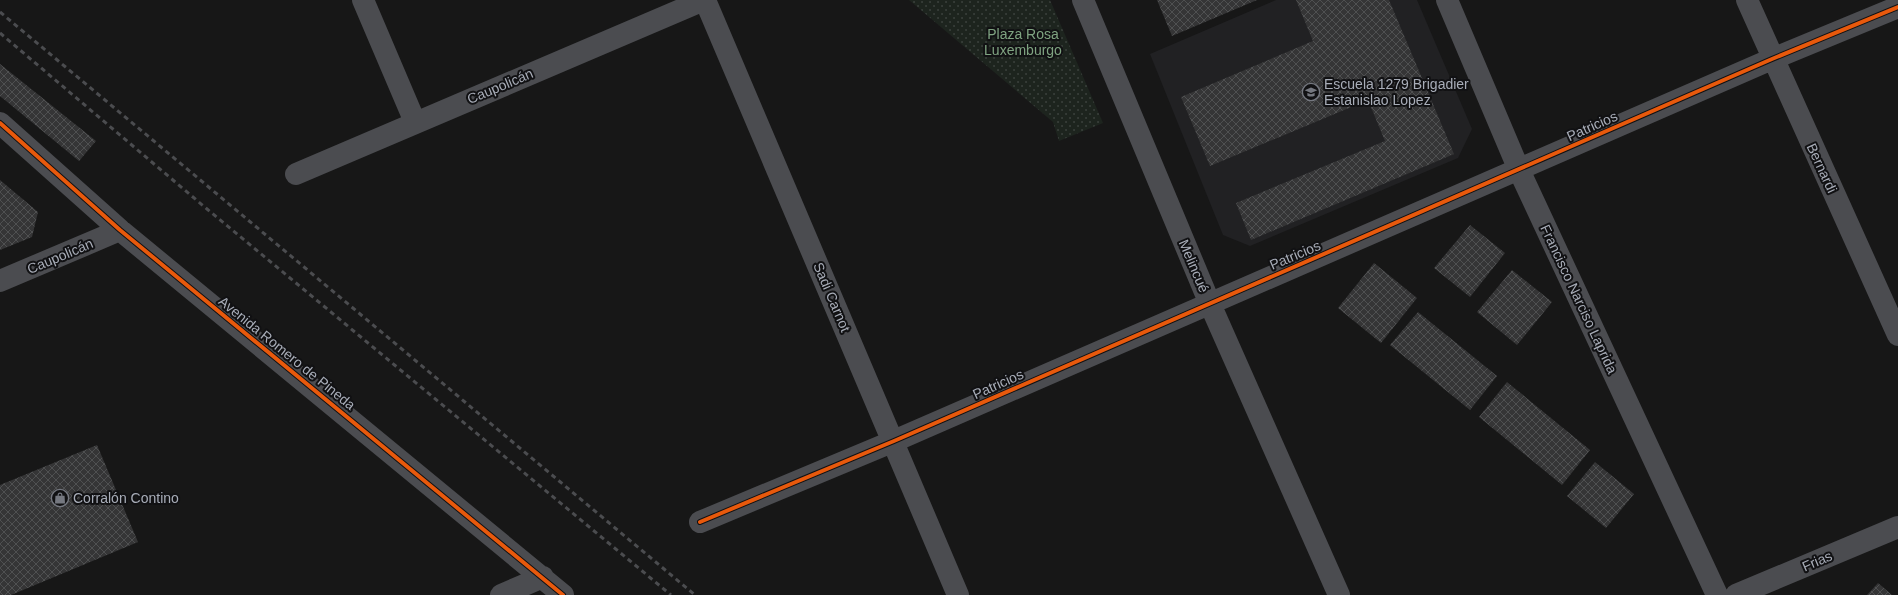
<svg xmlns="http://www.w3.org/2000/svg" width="1898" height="595" font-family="Arial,sans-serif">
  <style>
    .built { fill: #212123 }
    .park { fill: url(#park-dots) }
    .building { fill: url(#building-cross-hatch) }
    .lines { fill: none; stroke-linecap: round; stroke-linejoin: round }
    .street { stroke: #4b4c50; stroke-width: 22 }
    .rail { stroke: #4b4c4f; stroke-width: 3; stroke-dasharray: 5 4; stroke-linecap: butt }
    .cycleway-casing { stroke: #111113; stroke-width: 6 }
    .cycleway { stroke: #e8590c; stroke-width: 4 }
    .labels { text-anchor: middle; stroke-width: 4; stroke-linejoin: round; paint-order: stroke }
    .park-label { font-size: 14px; fill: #7fa381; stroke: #111113 }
    .poi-label { font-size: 14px; fill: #a8adb8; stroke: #111113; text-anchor: start }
    .street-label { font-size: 14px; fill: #a8adb8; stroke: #111113 }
  </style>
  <defs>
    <pattern id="park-dots" width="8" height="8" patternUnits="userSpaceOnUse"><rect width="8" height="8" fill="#1d241e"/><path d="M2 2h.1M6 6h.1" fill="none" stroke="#3b413d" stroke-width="1.8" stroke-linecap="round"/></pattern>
    <pattern id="building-cross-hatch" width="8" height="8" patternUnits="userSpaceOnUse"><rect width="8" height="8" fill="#353536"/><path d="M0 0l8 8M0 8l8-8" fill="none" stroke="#4f5051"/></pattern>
  </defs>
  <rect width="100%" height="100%" fill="#171717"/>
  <path class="built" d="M 1276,0 L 1417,0 L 1472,129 L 1458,158 L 1250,246 L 1223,235 L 1150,54 Z"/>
  <path class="park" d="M 909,0 L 1050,0 L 1103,123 L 1059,141 L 1053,122 Z"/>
  <path class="building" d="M 1157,0 L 1257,0 L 1172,36 Z
    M 1296,0 L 1389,0 L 1454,154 L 1251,240 L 1236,203 L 1385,141 L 1368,100 L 1210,166 L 1181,97 L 1313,41 Z
    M 0,64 L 96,141 L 79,161 L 0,96 Z
    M 0,180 L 38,212 L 32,237 L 0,250 Z
    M 1470,225 L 1505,253 L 1470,297 L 1434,268 Z
    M 1374,263 L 1417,298 L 1381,343 L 1338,308 Z
    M 1512,270 L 1552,302 L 1517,345 L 1477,312 Z
    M 1418,312 L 1497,376 L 1470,410 L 1390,345 Z
    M 1507,382 L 1590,450 L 1562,485 L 1479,417 Z
    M 97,445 L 138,542 L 11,595 L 0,595 L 0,485 Z
    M 1595,462 L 1634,494 L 1606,528 L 1567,496 Z
    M 1878,583 L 1892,595 L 1867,595 Z"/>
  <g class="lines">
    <path class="street" d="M 363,0 L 415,122
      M 705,0 L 958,595
      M 1083,0 L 1210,304 L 1339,595
      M 1447,0 L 1519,170 L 1717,595
      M 1747,0 L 1898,335
      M 0,123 L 120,230 L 563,595
      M 296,174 L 704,0
      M 0,281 L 120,230
      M 700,522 L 894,441 L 1772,59 L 1898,7
      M 501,595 L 543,577
      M 1736,595 L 1898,527"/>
    <path class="rail" d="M 0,12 L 695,595
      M 0,33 L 207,209 L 671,595"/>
    <defs>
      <path id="cycleway" d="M 0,123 L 120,230 L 563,595
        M 700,522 L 894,441 L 1772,59 L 1898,7"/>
    </defs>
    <use href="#cycleway" class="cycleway-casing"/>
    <use href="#cycleway" class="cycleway"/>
  </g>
  <defs>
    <symbol id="school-ring" viewBox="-11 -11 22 22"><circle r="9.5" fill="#111113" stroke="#757880" stroke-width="1.5"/><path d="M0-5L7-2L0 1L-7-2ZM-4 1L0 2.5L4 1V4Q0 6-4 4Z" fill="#757880"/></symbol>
    <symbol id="shop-ring" viewBox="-11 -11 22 22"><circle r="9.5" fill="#111113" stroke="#757880" stroke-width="1.5"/><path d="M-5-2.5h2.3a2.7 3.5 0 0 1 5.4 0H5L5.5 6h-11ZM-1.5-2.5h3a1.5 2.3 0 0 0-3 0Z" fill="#757880"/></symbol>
  </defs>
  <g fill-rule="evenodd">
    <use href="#school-ring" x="1301" y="82" width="20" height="20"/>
    <use href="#shop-ring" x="50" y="488" width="20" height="20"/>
  </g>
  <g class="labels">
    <g class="park-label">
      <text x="1023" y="39">Plaza Rosa<tspan x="1023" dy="16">Luxemburgo</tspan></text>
    </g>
    <g class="poi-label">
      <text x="1324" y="89">Escuela 1279 Brigadier<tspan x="1324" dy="16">Estanislao Lopez</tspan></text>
      <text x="73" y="503">Corralón Contino</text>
    </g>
    <g class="street-label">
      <text transform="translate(500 86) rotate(-23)" y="5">Caupolicán</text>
      <text transform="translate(1592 126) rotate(-24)" y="5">Patricios</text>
      <text transform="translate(1822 168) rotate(65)" y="5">Bernardi</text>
      <text transform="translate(1295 255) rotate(-23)" y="5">Patricios</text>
      <text transform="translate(60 256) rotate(-23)" y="5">Caupolicán</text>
      <text transform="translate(1194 266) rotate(67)" y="5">Melincué</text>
      <text transform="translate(832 297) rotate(67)" y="5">Sadi Carnot</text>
      <text transform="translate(1579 299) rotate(65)" y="5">Francisco Narciso Laprida</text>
      <text transform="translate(287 353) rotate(39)" y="5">Avenida Romero de Pineda</text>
      <text transform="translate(998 384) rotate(-24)" y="5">Patricios</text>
      <text transform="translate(1817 561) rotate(-23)" y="5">Frias</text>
    </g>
  </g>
</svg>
